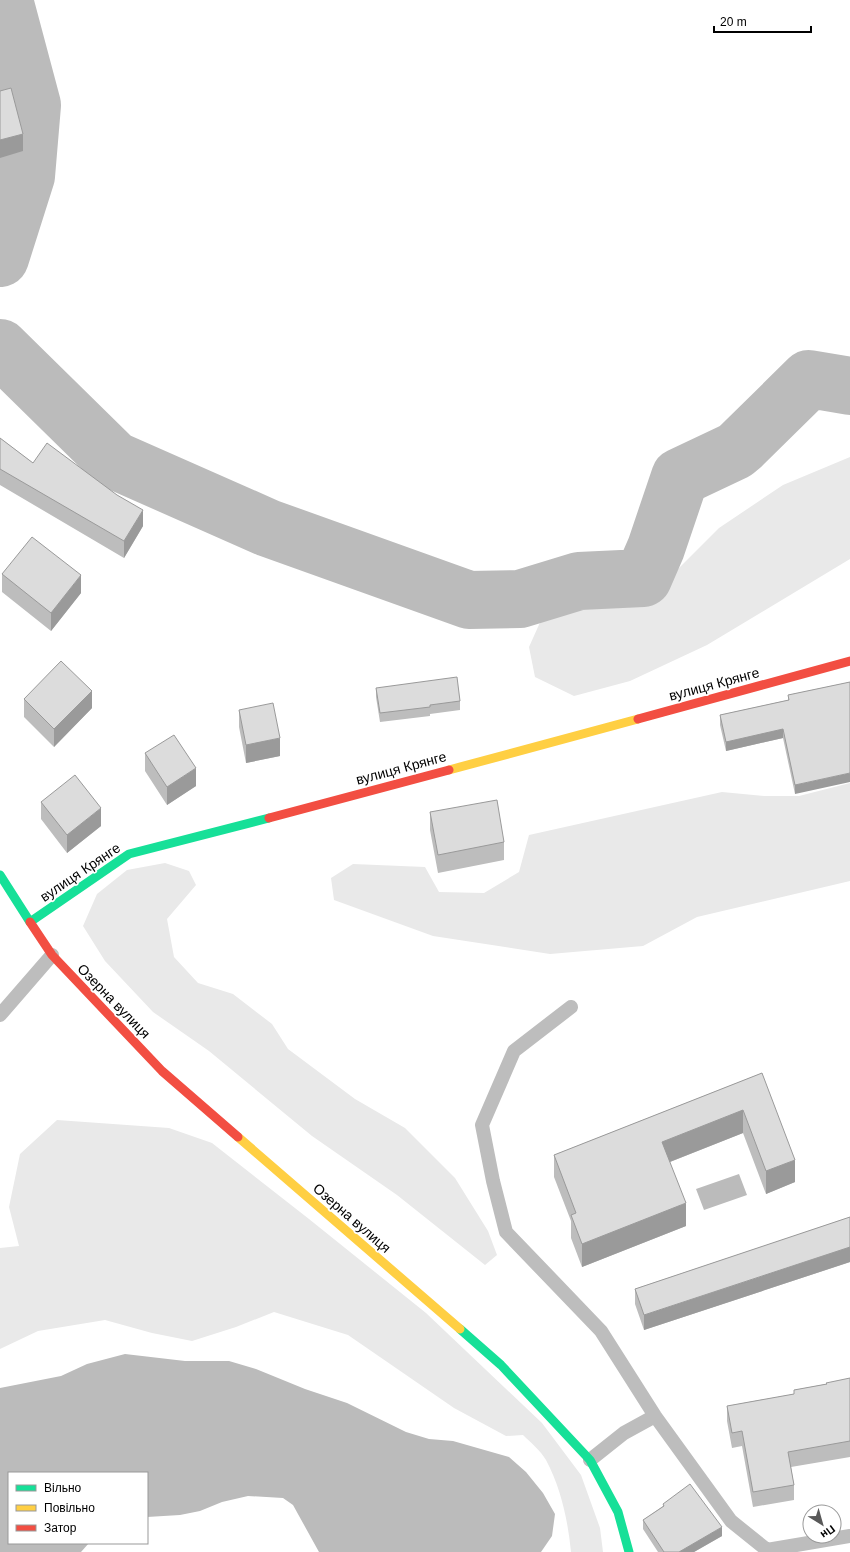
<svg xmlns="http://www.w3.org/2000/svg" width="850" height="1552" font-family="Helvetica,sans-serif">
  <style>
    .green { fill: #e9e9e9 }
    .water { fill: #bbb }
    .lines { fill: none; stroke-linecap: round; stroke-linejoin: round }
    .river { stroke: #bbb; stroke-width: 58 }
    .lane { stroke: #bdbdbd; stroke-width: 14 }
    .fast { stroke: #16e098; stroke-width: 9 }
    .slow { stroke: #ffcf43; stroke-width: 9 }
    .jam { stroke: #f24e42; stroke-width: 9 }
    .wall { fill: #bdbdbd }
    .shaded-wall { fill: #9a9a9a }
    .building { fill: #dcdcdc; stroke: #9a9a9a }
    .labels { text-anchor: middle; stroke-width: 3.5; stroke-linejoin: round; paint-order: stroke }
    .street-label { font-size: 14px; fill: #000; stroke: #fff }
  </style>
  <rect width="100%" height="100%" fill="#fff"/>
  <path class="green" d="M 850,457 L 850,559 L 707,645 L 630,681 L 574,696 L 535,677 L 529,647 L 542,618 L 602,605 L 672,575 L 719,528 L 783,485 Z
    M 850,783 L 850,881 L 697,917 L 643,946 L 550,954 L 433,936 L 334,900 L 331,878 L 353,864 L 425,867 L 439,892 L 484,893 L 519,872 L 529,835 L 722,792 L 764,796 L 799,796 Z
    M 165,863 L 189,871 L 196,885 L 167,919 L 174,957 L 198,983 L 233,994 L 272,1024 L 288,1049 L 355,1099 L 405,1128 L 455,1178 L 488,1231 L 497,1255 L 485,1265 L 397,1195 L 312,1136 L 209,1051 L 153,1012 L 105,961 L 83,926 L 97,894 L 127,870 Z
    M 57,1120 L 169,1128 L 212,1143 L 309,1219 L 426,1313 L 542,1423 L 581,1475 L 600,1528 L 603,1552 L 571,1552 C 568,1521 561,1488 546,1460 C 541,1451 530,1442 523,1435 L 506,1436 L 454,1408 L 348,1335 L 274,1312 L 236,1327 L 192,1341 L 152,1333 L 105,1320 L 38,1331 L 0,1349 L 0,1248 L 19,1246 L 9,1207 L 20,1154 Z"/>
  <path class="water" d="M 739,1174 L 747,1195 L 704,1210 L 696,1189 Z
    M 125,1354 L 185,1361 L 229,1361 L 256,1369 L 305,1389 L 347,1403 L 406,1432 L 429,1439 L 453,1441 L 509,1457 L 526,1472 L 543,1493 L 555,1514 L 552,1536 L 541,1552 L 319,1552 L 293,1505 L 283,1498 L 248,1496 L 222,1502 L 200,1511 L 180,1515 L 147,1517 L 147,1473 L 9,1473 L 9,1543 L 89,1543 L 81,1552 L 0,1552 L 0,1388 L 61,1376 L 87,1364 Z"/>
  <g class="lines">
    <path class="river" d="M 0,258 L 26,176 L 32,105 L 4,0
      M 0,348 L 114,460 L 268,528 L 469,600 L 520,599 L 579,581 L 643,578 L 656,548 L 680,477 L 735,451 L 741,446 L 809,379 L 850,386"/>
    <path class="lane" d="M 571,1007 L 514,1051 L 482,1125 L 493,1181 L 506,1232 L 601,1331 L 655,1416 L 731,1521 L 767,1550 L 850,1536
      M 0,1015 L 52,955
      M 590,1460 L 624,1433 L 655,1416"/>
    <path class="fast" d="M 0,875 L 30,922 L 129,854 L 269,818
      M 460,1329 L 501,1365 L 590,1460 L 618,1512 L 629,1552"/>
    <path class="slow" d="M 449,770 L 638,719
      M 238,1137 L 460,1329"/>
    <path class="jam" d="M 638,719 L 850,661
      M 269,818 L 449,770
      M 30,922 L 52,955 L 162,1071 L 238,1137"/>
  </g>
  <path class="wall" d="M 0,438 L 33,463 L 143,526 L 124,558 L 0,485 Z
    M 2,574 L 81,593 L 51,631 L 2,592 Z
    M 850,682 L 795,794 L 783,738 L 726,751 L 720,725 L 720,715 L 788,700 L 788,695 Z
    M 376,688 L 460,701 L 460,710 L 430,714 L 430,716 L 380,722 L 376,697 Z
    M 24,699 L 92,708 L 54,747 L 24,717 Z
    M 239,710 L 280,756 L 246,763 L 239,727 Z
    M 145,753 L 196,786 L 167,805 L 145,771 Z
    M 41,802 L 101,826 L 67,853 L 41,819 Z
    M 430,812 L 504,842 L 504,860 L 438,873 L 430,830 Z
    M 762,1073 L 795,1182 L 766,1194 L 743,1133 L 670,1162 L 686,1226 L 582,1267 L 571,1238 L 571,1221 L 554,1177 L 554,1155 Z
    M 850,1217 L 850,1262 L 644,1330 L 635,1304 L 635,1289 Z
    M 850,1378 L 850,1457 L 791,1467 L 794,1485 L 794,1500 L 753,1507 L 742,1446 L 732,1448 L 727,1421 L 727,1406 L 794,1394 L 794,1390 L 826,1384 Z
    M 663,1504 L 722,1536 L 694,1552 L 658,1552 L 643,1529 L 643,1520 L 663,1506 Z"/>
  <path class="shaded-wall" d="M 23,134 L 23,151 L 0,158 L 0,140 Z
    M 143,510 L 143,526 L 124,558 L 124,541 Z
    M 81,575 L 81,593 L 51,631 L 51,613 Z
    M 92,691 L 92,708 L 54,747 L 54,729 Z
    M 783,729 L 783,738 L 726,751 L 726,742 Z
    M 280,738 L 280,756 L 246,763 L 246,745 Z
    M 196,768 L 196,786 L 167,805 L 167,787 Z
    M 850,773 L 850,782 L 795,794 L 795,785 Z
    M 101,808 L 101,826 L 67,853 L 67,835 Z
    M 743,1110 L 743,1133 L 662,1165 L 662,1142 Z
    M 795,1160 L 795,1182 L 766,1194 L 766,1171 Z
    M 686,1203 L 686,1226 L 582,1267 L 582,1244 Z
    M 850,1247 L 850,1262 L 644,1330 L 644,1315 Z
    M 722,1527 L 722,1536 L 694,1552 L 679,1552 Z"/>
  <path class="building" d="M 11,88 L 23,134 L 0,140 L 0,91 Z
    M 0,438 L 33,463 L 47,443 L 117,495 L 143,510 L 124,541 L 0,469 Z
    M 32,537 L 81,575 L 51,613 L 2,574 Z
    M 61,661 L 92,691 L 54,729 L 24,699 Z
    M 457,677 L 460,701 L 430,705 L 430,707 L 380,713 L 376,688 Z
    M 850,682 L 850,773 L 795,785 L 783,729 L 726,742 L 720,715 L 789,700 L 788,695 Z
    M 273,703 L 280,738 L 246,745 L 239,710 Z
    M 174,735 L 196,768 L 167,787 L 145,753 Z
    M 75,775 L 101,808 L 67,835 L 41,802 Z
    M 497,800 L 504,842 L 438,855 L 430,812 Z
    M 762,1073 L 795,1160 L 766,1171 L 743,1110 L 662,1142 L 686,1203 L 582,1244 L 571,1215 L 576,1213 L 554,1155 Z
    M 850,1217 L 850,1247 L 644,1315 L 635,1289 Z
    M 850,1378 L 850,1441 L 788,1452 L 794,1485 L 753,1492 L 742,1431 L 732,1433 L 727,1406 L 794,1394 L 794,1390 L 827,1384 L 826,1383 Z
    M 690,1484 L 722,1527 L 679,1552 L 664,1552 L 643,1520 L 664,1506 L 663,1504 Z"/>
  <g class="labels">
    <g class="street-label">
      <text transform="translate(714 684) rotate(-15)" y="5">вулиця Крянге</text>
      <text transform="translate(401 768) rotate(-15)" y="5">вулиця Крянге</text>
      <text transform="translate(80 872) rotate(-34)" y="5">вулиця Крянге</text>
      <text transform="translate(114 1001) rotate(46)" y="5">Озерна вулиця</text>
      <text transform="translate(352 1218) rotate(41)" y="5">Озерна вулиця</text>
    </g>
  </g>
  <rect x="8" y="1472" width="140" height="72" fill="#ffffff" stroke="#999999"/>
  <rect x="16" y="1485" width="20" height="6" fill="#16e098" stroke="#999999"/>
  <text x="44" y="1492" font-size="12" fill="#000000">Вільно</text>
  <rect x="16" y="1505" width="20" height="6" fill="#ffcf43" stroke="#999999"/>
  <text x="44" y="1512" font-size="12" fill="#000000">Повільно</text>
  <rect x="16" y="1525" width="20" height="6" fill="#f24e42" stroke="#999999"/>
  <text x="44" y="1532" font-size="12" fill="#000000">Затор</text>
  <g transform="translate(822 1524) rotate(143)"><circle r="19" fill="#ffffff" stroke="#999999"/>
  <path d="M0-3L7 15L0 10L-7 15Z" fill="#595959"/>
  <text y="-6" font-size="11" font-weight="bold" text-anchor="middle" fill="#000000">Пн</text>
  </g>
  <path d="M714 26v6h97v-6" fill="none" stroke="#000000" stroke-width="2"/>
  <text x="720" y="26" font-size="12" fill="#000000" stroke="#ffffff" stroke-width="3" paint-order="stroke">20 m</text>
</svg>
